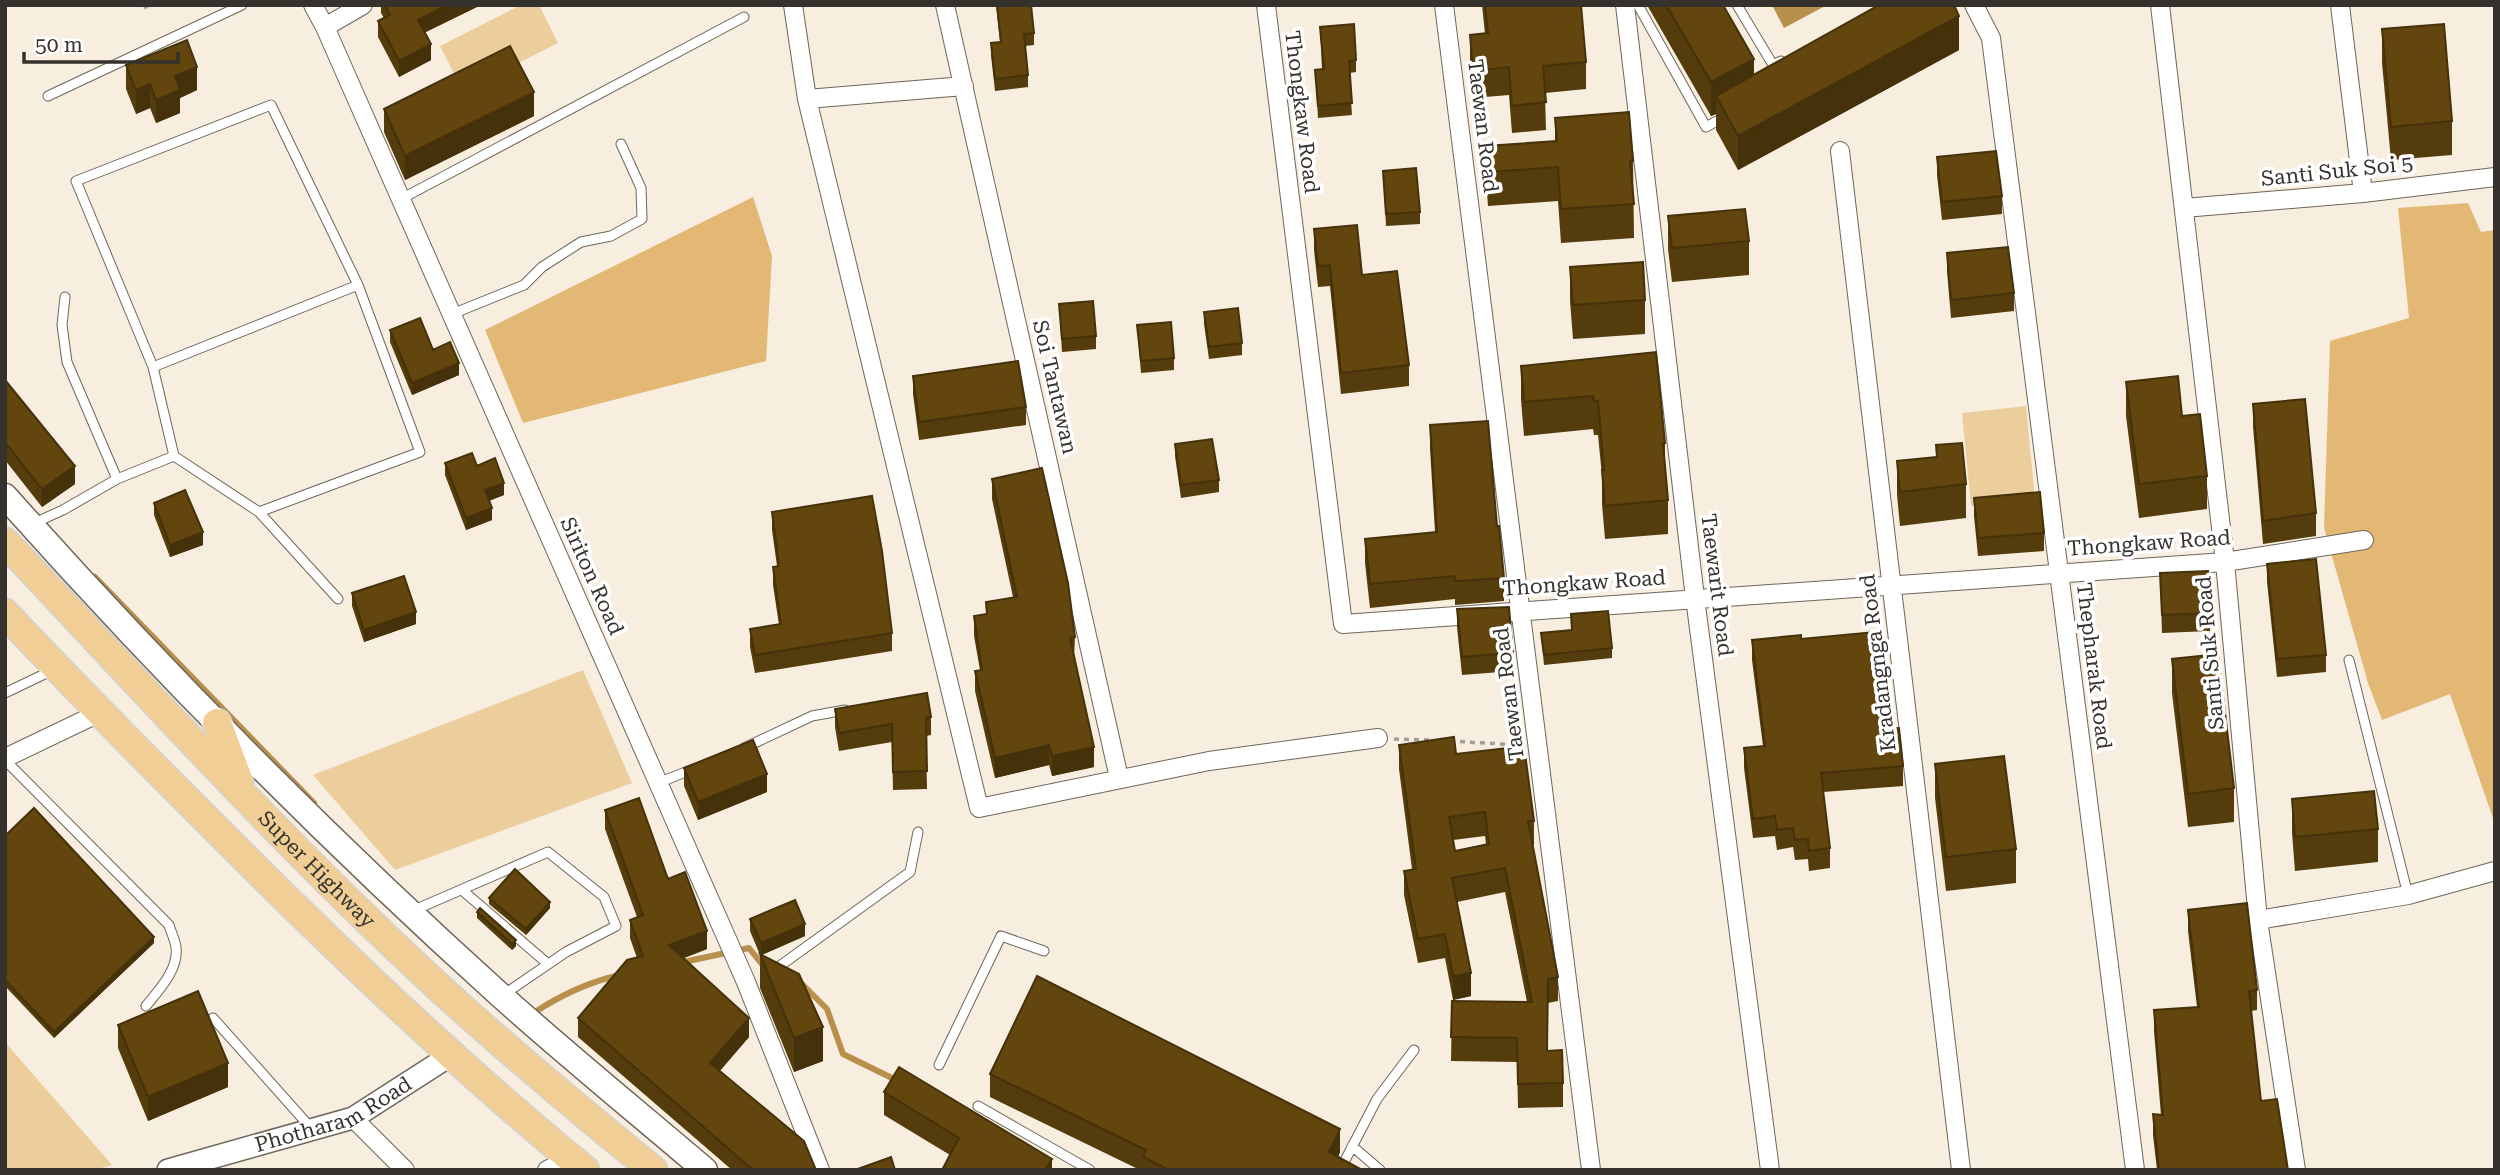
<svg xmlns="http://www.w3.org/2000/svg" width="2500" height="1175" font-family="'Roboto Serif',serif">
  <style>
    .green { fill: #ecce9d }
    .forest { fill: #e2b874 }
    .water { fill: #b88f4b }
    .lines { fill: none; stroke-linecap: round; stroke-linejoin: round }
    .stream { stroke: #b88f4b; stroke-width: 6 }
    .service-casing { stroke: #6e665a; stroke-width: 11 }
    .minor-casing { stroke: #6e665a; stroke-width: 20 }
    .tertiary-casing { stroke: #6e665a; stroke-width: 24 }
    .secondary-casing { stroke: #6e665a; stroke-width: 27 }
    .trunk-casing { stroke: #d3d2d1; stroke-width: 31 }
    .path { stroke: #a59e94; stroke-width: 3.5; stroke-dasharray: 5 5; stroke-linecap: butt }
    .service { stroke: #fff; stroke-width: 9 }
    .minor { stroke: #fff; stroke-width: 18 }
    .tertiary { stroke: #fff; stroke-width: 21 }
    .secondary { stroke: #fff; stroke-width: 24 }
    .trunk { stroke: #f0ce96; stroke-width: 28 }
    .wall { fill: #543c0c; fill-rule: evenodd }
    .shaded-wall { fill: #45310a }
    .building { fill: #62460e; stroke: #45310a; stroke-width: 2; fill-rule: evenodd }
    .labels { text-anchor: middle; stroke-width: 7; stroke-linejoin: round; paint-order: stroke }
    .street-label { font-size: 21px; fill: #35322d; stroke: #fff }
  </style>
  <rect width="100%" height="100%" fill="#f7eee0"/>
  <path class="green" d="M 521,5 L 539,5 L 558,43 L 463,91 L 440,46 Z
    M 2026,406 L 2035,499 L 1971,506 L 1962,413 Z
    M 583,670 L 632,783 L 395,870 L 313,775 Z
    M 5,1042 L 112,1165 L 94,1170 L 5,1170 Z"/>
  <path class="forest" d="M 753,197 L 772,256 L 766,361 L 523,423 L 485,330 Z
    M 2468,203 L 2481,232 L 2495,230 L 2495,824 L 2450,694 L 2382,720 L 2368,683 L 2324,528 L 2330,341 L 2409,318 L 2398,208 Z"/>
  <path class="water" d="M 1772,5 L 1827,5 L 1784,28 Z"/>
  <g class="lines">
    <path class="stream" d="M 95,577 L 314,803
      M 679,963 L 749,948 L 765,968
      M 800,982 L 827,1009 L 843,1054 L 898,1081
      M 532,1014 C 559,996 588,982 620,975"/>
    <defs>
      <path id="service" d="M 1638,5 L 1706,127 L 1726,116
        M 1737,5 L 1773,65 L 1781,61
        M 48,96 L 242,5
        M 401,199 L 744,17
        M 65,297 L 62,325 L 67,362 L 117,479
        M 452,314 L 524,285 L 542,267 L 581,242 L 611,236 L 642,219 L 641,188 L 621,144
        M 153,367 L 358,285
        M 259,512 L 338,599
        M 32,524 L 63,510 L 117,479 L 174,456 L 259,512 L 420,452 L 358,285 L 271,105 L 76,181 L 153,367 L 174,456
        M 2349,660 L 2408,895
        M 5,693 L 55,669
        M 744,748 L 812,716 L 845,710
        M 5,760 L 169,925 C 171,932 175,940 176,947 C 179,969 159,990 146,1006
        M 658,783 L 693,769
        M 462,890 L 548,964
        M 412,909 L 419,908 L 548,852 L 604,897 L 616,926 L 566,952 L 503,995
        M 777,968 L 910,872 L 918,832
        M 213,1018 L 311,1128
        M 939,1065 L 1001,936 L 1044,951
        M 978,1106 L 1090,1170
        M 1352,1146 L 1380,1170
        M 1340,1170 L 1377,1099 L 1414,1050"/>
      <path id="minor" d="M 313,5 L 325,27 L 746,982 L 820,1170
        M 793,5 L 807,99 L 979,808 L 1209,761 L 1378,738
        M 945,5 L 1119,778
        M 1266,5 L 1343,624 L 2225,562 L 2364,540
        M 1444,5 L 1591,1170
        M 1625,5 L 1695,598 L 1770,1170
        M 1974,5 L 1991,38 L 2135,1170
        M 2160,5 L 2225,562 L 2258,920 L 2296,1170
        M 2340,5 L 2363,193
        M 325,27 L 363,5
        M 807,99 L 964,86
        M 1840,151 L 1961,1170
        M 2184,208 L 2363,193 L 2495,177
        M 5,758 L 99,713
        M 2258,920 L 2408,895 L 2495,871
        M 353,1118 L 405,1170
        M 547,1170 L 571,1158"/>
      <g id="tertiary">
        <path id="s1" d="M 168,1170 L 353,1118 L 451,1055"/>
      </g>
      <path id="secondary" d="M 5,496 C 161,671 327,839 500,995 C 567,1055 637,1112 705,1170"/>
      <g id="trunk">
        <path id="s2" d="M 5,542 C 156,702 303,866 466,1012 C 527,1066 590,1119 653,1170"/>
        <path d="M 5,613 C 76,689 150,763 223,836 C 339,952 458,1066 585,1170"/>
        <path d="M 217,723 L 239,782"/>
      </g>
    </defs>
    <use href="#service" class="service-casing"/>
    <use href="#minor" class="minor-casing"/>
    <use href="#tertiary" class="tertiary-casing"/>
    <use href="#secondary" class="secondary-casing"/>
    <use href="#trunk" class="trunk-casing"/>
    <path class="path" d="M 144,8 L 149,5
      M 1394,739 L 1432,740
      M 1450,741 L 1519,745"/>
    <use href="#service" class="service"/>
    <use href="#minor" class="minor"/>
    <use href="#tertiary" class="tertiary"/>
    <use href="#secondary" class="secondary"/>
    <use href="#trunk" class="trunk"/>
  </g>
  <path class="wall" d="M 381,5 L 481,5 L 425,32 L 431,60 L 399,77 L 378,37 L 378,21 L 384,18 L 381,13 Z
    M 996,5 L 1034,33 L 1034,45 L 1025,46 L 1028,75 L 1028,87 L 995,91 L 991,55 L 991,43 L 1000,42 Z
    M 1482,5 L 1581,5 L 1586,62 L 1586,89 L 1545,93 L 1546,130 L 1512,133 L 1509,95 L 1473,98 L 1470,62 L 1470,35 L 1485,34 Z
    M 1647,5 L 1723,5 L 1754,75 L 1959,50 L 1738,170 L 1716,130 L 1716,114 L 1711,116 Z
    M 1320,27 L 1356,60 L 1356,72 L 1349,73 L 1352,115 L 1318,118 L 1315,70 L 1322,69 Z
    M 2382,29 L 2452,121 L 2452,155 L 2391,160 L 2382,63 Z
    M 126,65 L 197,90 L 180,98 L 180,113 L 156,123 L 150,108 L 136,114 L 126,89 Z
    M 384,109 L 534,116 L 405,180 L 384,132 Z
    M 1555,118 L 1633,161 L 1634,238 L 1561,243 L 1558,201 L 1488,206 L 1486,180 L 1486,146 L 1555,141 Z
    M 1937,157 L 2002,196 L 2002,214 L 1942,220 L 1937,175 Z
    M 1383,171 L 1420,212 L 1420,224 L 1386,226 Z
    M 1668,216 L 1749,241 L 1749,275 L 1672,282 L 1668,249 Z
    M 1314,229 L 1362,275 L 1409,365 L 1409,386 L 1341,394 L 1330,286 L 1318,287 L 1314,250 Z
    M 1947,253 L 2014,293 L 2014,311 L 1951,318 L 1947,271 Z
    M 1570,267 L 1645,300 L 1645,334 L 1573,339 L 1570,301 Z
    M 1059,304 L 1096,336 L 1096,349 L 1062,352 Z
    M 1204,312 L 1242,343 L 1242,355 L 1209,359 L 1204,324 Z
    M 1137,325 L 1174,358 L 1174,370 L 1141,373 Z
    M 390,330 L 433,350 L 459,375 L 412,395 L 390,342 Z
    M 1656,352 L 1665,443 L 1665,471 L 1668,500 L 1668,534 L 1605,539 L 1602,504 L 1602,476 L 1598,435 L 1594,435 L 1593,429 L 1524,436 L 1521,400 L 1521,366 Z
    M 913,376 L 1026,407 L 1026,425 L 919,440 L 913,394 Z
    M 5,380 L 75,484 L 42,507 L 5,460 Z
    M 2126,382 L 2182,416 L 2207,476 L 2207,509 L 2139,518 L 2126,416 Z
    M 2253,404 L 2316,513 L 2316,536 L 2263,544 L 2253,427 Z
    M 1430,425 L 1497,526 L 1504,578 L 1504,601 L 1455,605 L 1455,599 L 1370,608 L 1365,563 L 1365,539 L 1435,532 L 1430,448 Z
    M 1175,444 L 1219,480 L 1219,492 L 1181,498 L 1175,456 Z
    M 1936,445 L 1966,484 L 1966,518 L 1900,526 L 1897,495 L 1897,461 L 1936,457 Z
    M 445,463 L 477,466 L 504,495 L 489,501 L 492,520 L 466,530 L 445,475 Z
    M 992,479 L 1075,637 L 1074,657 L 1094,767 L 1052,776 L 1049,765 L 995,778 L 975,691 L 975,671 L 980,670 L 974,636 L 974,616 L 986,614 L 986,602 L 1013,597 L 992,499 Z
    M 1974,498 L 2044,533 L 2044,551 L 1978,556 L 1974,516 Z
    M 154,503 L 203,545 L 170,557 L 154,515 Z
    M 772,512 L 892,633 L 892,651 L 755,673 L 750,647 L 750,629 L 779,625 L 773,585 L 773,567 L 777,566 L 772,530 Z
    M 2267,564 L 2326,655 L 2326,672 L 2277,677 L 2267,582 Z
    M 2160,573 L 2210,613 L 2210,631 L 2162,633 Z
    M 352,593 L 416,624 L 364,642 L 352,606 Z
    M 1457,609 L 1513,653 L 1513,671 L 1462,675 L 1457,627 Z
    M 1571,614 L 1612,648 L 1612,658 L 1544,665 L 1541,633 L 1571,630 Z
    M 1801,639 L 1885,729 L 1903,766 L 1903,786 L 1823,792 L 1830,848 L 1830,868 L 1809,871 L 1808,859 L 1795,860 L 1793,847 L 1777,850 L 1775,836 L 1753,838 L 1744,768 L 1744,748 L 1763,746 L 1752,660 L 1752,640 Z
    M 2172,659 L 2234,788 L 2234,822 L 2188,827 L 2172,693 Z
    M 835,709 L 931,717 L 931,735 L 926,736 L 927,789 L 893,790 L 892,742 L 839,751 L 835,727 Z
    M 1399,745 L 1456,754 L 1534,821 L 1534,845 L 1532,845 L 1558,977 L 1558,1001 L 1548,1003 L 1547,1051 L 1563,1083 L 1563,1107 L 1518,1108 L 1517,1062 L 1451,1061 L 1452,1001 L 1527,1002 L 1505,892 L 1457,902 L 1471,996 L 1453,1000 L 1445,958 L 1418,963 L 1404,895 L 1404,871 L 1412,869 L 1399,769 ZM 1485,836 L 1486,844 L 1455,851 L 1453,840 Z
    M 1935,764 L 2016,849 L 2016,883 L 1946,891 L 1935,798 Z
    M 684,768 L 767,792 L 698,820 L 684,786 Z
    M 2292,799 L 2378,829 L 2378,862 L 2295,871 L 2292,833 Z
    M 605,810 L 668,879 L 707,949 L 683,958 L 749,1037 L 720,1071 L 816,1170 L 732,1170 L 578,1037 L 578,1018 L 637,958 L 630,938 L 630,920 L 637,917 L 605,829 Z
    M 5,836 L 154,943 L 54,1038 L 5,986 Z
    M 489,898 L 550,908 L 526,935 L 489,904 Z
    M 2188,910 L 2257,990 L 2257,1010 L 2251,1011 L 2261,1101 L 2288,1170 L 2157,1170 L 2153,1135 L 2153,1114 L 2161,1115 L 2154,1031 L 2154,1010 L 2197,1007 L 2188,931 Z
    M 477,912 L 516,946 L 512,950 L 477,918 Z
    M 750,919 L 805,936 L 762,955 L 823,1061 L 794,1072 L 760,988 L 760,955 L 750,931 Z
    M 118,1025 L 228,1087 L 148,1121 L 118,1048 Z
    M 990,1074 L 1340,1152 L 1338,1157 L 1362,1170 L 1140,1170 L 990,1097 Z
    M 884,1092 L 1052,1170 L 950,1155 L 884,1115 Z"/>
  <path class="shaded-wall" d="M 448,5 L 481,5 L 418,36 L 418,20 Z
    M 1959,16 L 1959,50 L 1738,170 L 1738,136 Z
    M 431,44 L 431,60 L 399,77 L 399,61 Z
    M 1754,59 L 1754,93 L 1716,96 L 1716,114 L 1711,116 L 1711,82 Z
    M 197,67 L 197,90 L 180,98 L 180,113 L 156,123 L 156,100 L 175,76 Z
    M 150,84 L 150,108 L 136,114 L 136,90 Z
    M 534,92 L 534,116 L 405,180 L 405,156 Z
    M 459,363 L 459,375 L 412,395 L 412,383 Z
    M 75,466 L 75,484 L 42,507 L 42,489 Z
    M 504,483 L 504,495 L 485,502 L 485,490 Z
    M 492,508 L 492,520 L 466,530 L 466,518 Z
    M 203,532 L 203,545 L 170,557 L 170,545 Z
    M 416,612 L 416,624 L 364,642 L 364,630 Z
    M 1049,745 L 1049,765 L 995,778 L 995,758 Z
    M 1094,747 L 1094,767 L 1052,776 L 1052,756 Z
    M 767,774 L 767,792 L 698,820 L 698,802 Z
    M 550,902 L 550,908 L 526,935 L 526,929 Z
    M 805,924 L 805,936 L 761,955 L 761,943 Z
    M 707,931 L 707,949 L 669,964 L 669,945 Z
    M 154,937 L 154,943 L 54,1038 L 54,1032 Z
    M 516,940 L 516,946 L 512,950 L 512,944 Z
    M 1471,973 L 1471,996 L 1453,1000 L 1453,976 Z
    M 749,1018 L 749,1037 L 710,1081 L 710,1063 Z
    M 823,1027 L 823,1061 L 794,1072 L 794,1038 Z
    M 228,1063 L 228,1087 L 148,1121 L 148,1097 Z
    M 1340,1129 L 1340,1152 L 1332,1170 L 1329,1152 Z
    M 1052,1159 L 1052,1170 L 1045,1170 Z"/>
  <path class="building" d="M 385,5 L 448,5 L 418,20 L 431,44 L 399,61 L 378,21 L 390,15 Z
    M 997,5 L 1031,5 L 1034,33 L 1024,34 L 1028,75 L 995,79 L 991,43 L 1001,42 Z
    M 1485,5 L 1581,5 L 1586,62 L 1543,66 L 1546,102 L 1512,106 L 1509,67 L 1473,71 L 1470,35 L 1488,33 Z
    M 1666,5 L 1723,5 L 1754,59 L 1711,82 Z
    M 1879,5 L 1954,5 L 1959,16 L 1738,136 L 1716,96 Z
    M 1354,24 L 1356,60 L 1349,61 L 1352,103 L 1318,106 L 1315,70 L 1324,69 L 1320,27 Z
    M 2444,24 L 2452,121 L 2391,127 L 2382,29 Z
    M 187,40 L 197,67 L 175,76 L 180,90 L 156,100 L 150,84 L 136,90 L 126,65 Z
    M 510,46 L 534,92 L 405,156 L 384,109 Z
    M 1629,112 L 1633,161 L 1630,161 L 1634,204 L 1561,209 L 1558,167 L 1488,172 L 1486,146 L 1557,141 L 1555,118 Z
    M 1996,151 L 2002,196 L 1942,202 L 1937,157 Z
    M 1416,168 L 1420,212 L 1386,214 L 1383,171 Z
    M 1745,209 L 1749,241 L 1672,248 L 1668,216 Z
    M 1357,225 L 1362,275 L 1397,271 L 1409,365 L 1341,373 L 1330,265 L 1318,266 L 1314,229 Z
    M 2008,247 L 2014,293 L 1951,300 L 1947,253 Z
    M 1643,262 L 1645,300 L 1573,305 L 1570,267 Z
    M 1093,301 L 1096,336 L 1062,339 L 1059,304 Z
    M 1238,308 L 1242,343 L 1209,347 L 1204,312 Z
    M 420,318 L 433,350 L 450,342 L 459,363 L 412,383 L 390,330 Z
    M 1171,322 L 1174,358 L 1141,361 L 1137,325 Z
    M 1656,352 L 1665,443 L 1663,443 L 1668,500 L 1605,506 L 1602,470 L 1604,470 L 1598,401 L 1594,401 L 1593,396 L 1524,402 L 1521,366 Z
    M 1018,361 L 1026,407 L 919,422 L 913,376 Z
    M 2178,376 L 2182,416 L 2200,414 L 2207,476 L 2139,484 L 2126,382 Z
    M 5,380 L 75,466 L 42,489 L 5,442 Z
    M 2305,399 L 2316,513 L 2263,521 L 2253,404 Z
    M 1488,421 L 1497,526 L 1499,526 L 1504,578 L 1455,581 L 1455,576 L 1370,584 L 1365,539 L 1437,532 L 1430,425 Z
    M 1212,439 L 1219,480 L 1181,485 L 1175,444 Z
    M 1962,443 L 1966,484 L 1900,492 L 1897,461 L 1937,457 L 1936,445 Z
    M 472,453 L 477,466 L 495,458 L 504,483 L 485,490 L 492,508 L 466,518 L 445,463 Z
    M 1042,468 L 1068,583 L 1075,637 L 1070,638 L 1094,747 L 1052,756 L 1049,745 L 995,758 L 975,671 L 982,670 L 974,616 L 987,614 L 986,602 L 1017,597 L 992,479 Z
    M 185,490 L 203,532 L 170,545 L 154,503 Z
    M 2040,492 L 2044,533 L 1978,538 L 1974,498 Z
    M 872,496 L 882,551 L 892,633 L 755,655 L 750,629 L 781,624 L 773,567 L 779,566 L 772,512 Z
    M 2316,559 L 2326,655 L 2277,659 L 2267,564 Z
    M 2208,571 L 2210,613 L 2162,615 L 2160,573 Z
    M 404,576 L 416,612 L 364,630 L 352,593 Z
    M 1509,607 L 1513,653 L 1462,657 L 1457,609 Z
    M 1608,611 L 1612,648 L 1544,655 L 1541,633 L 1572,630 L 1571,614 Z
    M 1875,632 L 1885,729 L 1899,728 L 1903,766 L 1821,773 L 1830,848 L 1809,851 L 1808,839 L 1795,840 L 1793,828 L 1777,830 L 1775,816 L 1753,819 L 1744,748 L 1765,746 L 1752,640 L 1801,635 L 1801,639 Z
    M 2218,654 L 2234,788 L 2188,794 L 2172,659 Z
    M 927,693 L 931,717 L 926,718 L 927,771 L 893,772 L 892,724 L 839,733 L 835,709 Z
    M 1454,737 L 1456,754 L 1524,746 L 1534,821 L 1528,821 L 1558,977 L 1548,979 L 1547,1051 L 1562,1050 L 1563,1083 L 1518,1084 L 1517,1038 L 1451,1037 L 1452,1001 L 1532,1002 L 1505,868 L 1452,878 L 1471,973 L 1453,976 L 1445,934 L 1418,939 L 1404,871 L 1416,869 L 1399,745 ZM 1485,812 L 1489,844 L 1455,851 L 1449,817 Z
    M 753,740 L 767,774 L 698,802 L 684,768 Z
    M 2004,756 L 2016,849 L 1946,857 L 1935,764 Z
    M 2374,791 L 2378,829 L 2295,837 L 2292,799 Z
    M 639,798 L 668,879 L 685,872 L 707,931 L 669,945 L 749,1018 L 710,1063 L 804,1141 L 816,1170 L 753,1170 L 578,1018 L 627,960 L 643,956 L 630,920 L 643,915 L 605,810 Z
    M 34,808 L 154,937 L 54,1032 L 5,980 L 5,836 Z
    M 515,869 L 550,902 L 526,929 L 489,898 Z
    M 795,900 L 805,924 L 761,943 L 750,919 Z
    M 2247,903 L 2257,990 L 2249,991 L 2261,1101 L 2277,1099 L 2288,1170 L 2159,1170 L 2153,1114 L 2163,1115 L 2154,1010 L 2199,1007 L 2188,910 Z
    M 480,908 L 516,940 L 512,944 L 477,912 Z
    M 760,954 L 799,974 L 823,1027 L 794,1038 Z
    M 1037,976 L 1340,1129 L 1329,1152 L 1362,1170 L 1169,1170 L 1143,1157 L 1146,1150 L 990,1074 Z
    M 198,991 L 228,1063 L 148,1097 L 118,1025 Z
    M 899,1067 L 1052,1159 L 1045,1170 L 942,1170 L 959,1138 L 884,1092 Z
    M 891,1157 L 895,1170 L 855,1170 Z"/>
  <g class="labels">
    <g class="street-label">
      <text transform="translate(1302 112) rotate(83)" y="7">Thongkaw Road</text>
      <text transform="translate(1483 126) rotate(83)" y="7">Taewan Road</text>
      <text transform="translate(2337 171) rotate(-6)" y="7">Santi Suk Soi 5</text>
      <text transform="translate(1055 387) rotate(77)" y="7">Soi Tantawan</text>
      <text transform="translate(2149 543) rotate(-4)" y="7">Thongkaw Road</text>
      <text transform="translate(592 576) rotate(66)" y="7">Siriton Road</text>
      <text transform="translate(1584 583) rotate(-4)" y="7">Thongkaw Road</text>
      <text transform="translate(1717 585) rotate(83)" y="7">Taewarit Road</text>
      <text transform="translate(2210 653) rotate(-95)" y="7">Santi Suk Road</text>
      <text transform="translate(1878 663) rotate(-97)" y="7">Kradangnga Road</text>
      <text transform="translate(2094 666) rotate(83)" y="7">Thepharak Road</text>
      <text transform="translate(1509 694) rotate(-97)" y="7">Taewan Road</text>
      <text dy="7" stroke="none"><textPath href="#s2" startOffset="452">Super Highway</textPath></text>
      <text dy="7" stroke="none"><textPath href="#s1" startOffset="175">Photharam Road</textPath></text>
    </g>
  </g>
  <rect width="2500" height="1175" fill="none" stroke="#35322d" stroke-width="14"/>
  <path d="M24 52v10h154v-10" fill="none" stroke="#35322d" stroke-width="3.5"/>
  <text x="35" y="52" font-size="21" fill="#35322d" stroke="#ffffff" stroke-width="5" paint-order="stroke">50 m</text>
</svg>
